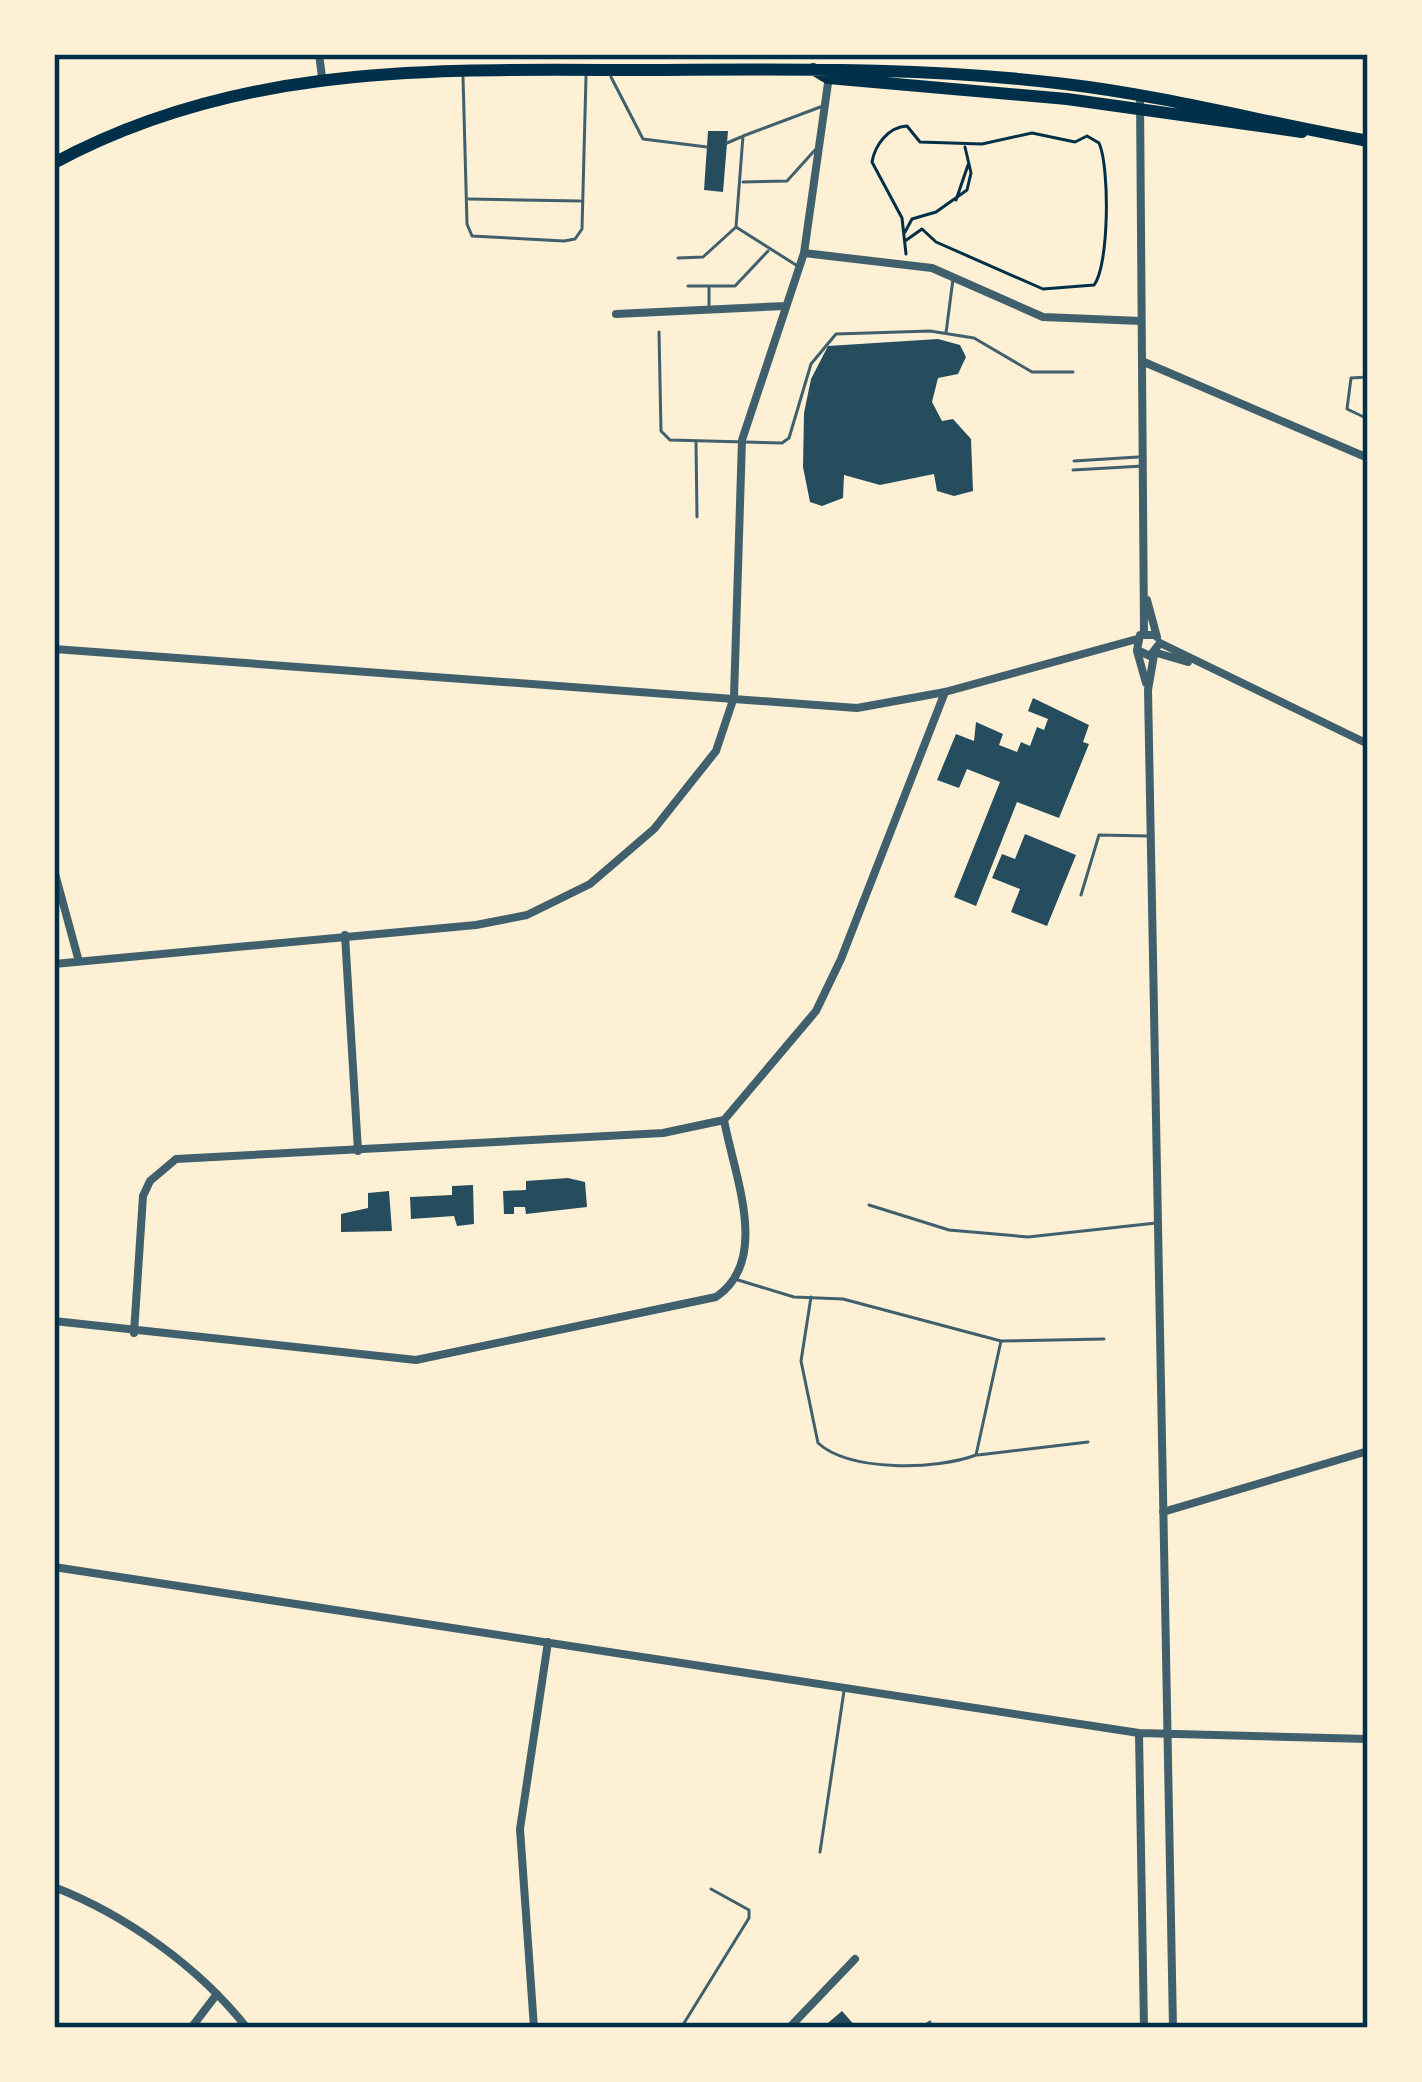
<svg xmlns="http://www.w3.org/2000/svg" width="1422" height="2082" font-family="Jost,sans-serif">
  <style>
    .building { fill: #264d5e }
    .lines { fill: none; stroke-linecap: round; stroke-linejoin: round }
    .path { stroke: #003049; stroke-width: 3 }
    .service { stroke: #3f606c; stroke-width: 3 }
    .minor { stroke: #3f606c; stroke-width: 8 }
    .primary { stroke: #003049; stroke-width: 12 }
    .neatline { fill: none; stroke: #003049; stroke-width: 4.5 }
  </style>
  <rect width="100%" height="100%" fill="#fdf0d5"/>
  <path class="building" d="M 708,131 L 728,131 L 723,192 L 704,190 Z
    M 938,339 L 960,345 L 966,357 L 958,374 L 938,378 L 932,402 L 942,421 L 953,419 L 971,439 L 973,491 L 954,496 L 937,491 L 934,474 L 880,485 L 844,475 L 843,498 L 822,506 L 810,502 L 803,467 L 804,413 L 811,379 L 828,346 Z
    M 1033,698 L 1089,725 L 1083,742 L 1089,744 L 1059,818 L 1017,802 L 976,906 L 954,897 L 1000,782 L 967,769 L 959,788 L 937,780 L 956,734 L 974,741 L 976,722 L 1003,734 L 999,745 L 1017,752 L 1021,742 L 1030,746 L 1037,727 L 1044,730 L 1048,719 L 1028,711 Z
    M 1025,834 L 1076,855 L 1047,926 L 1011,912 L 1020,889 L 992,878 L 1002,854 L 1015,859 Z
    M 568,1178 L 585,1182 L 587,1207 L 526,1214 L 525,1207 L 514,1207 L 514,1214 L 504,1214 L 503,1191 L 526,1190 L 526,1181 Z
    M 473,1185 L 474,1224 L 457,1226 L 454,1216 L 411,1219 L 410,1197 L 452,1195 L 452,1186 Z
    M 389,1191 L 392,1231 L 341,1232 L 341,1214 L 368,1208 L 368,1193 Z
    M 842,2011 L 857,2028 L 822,2028 Z"/>
  <g class="lines">
    <path class="path" d="M 956,200 L 968,165
      M 905,232 L 912,219 L 936,212 L 967,190 L 971,173 L 965,147
      M 905,241 L 922,229 L 936,242 L 1043,289 L 1094,285 C 1109,267 1110,167 1099,143 L 1087,136 L 1075,142 L 1032,133 L 982,144 L 920,142 L 907,126 C 888,127 875,145 872,162 L 902,218 L 906,254"/>
    <path class="service" d="M 463,77 L 467,224 L 472,236 L 564,241 L 575,239 L 582,229 L 586,77
      M 611,77 L 643,139 L 707,147
      M 727,143 L 741,137
      M 743,182 L 787,181 L 815,150
      M 469,199 L 580,201
      M 678,258 L 703,257 L 736,227
      M 796,265 L 736,227 L 743,136 L 823,106
      M 688,286 L 735,286 L 768,251
      M 709,287 L 709,307
      M 659,332 L 661,431 L 670,440 L 782,443 L 789,438 L 811,364 L 836,334 L 930,331 L 974,338 L 1032,372 L 1073,372
      M 946,333 L 953,279
      M 1368,377 L 1351,378 L 1347,409 L 1368,419
      M 696,441 L 697,517
      M 1074,461 L 1138,457
      M 1073,470 L 1143,466
      M 1081,895 L 1099,835 L 1149,836
      M 869,1205 L 949,1230 L 1028,1237 L 1156,1223
      M 738,1280 L 794,1297 L 843,1299 L 1001,1341 L 1104,1339
      M 811,1297 L 801,1361 L 818,1443 C 850,1472 937,1470 976,1455 L 1001,1341
      M 978,1455 L 1088,1442
      M 820,1852 L 844,1691
      M 681,2028 L 749,1918 L 749,1910 L 711,1889
      M 922,2028 L 930,2022"/>
    <path class="minor" d="M 319,54 L 322,77
      M 1140,96 L 1144,633
      M 804,253 L 932,268 L 1043,317 L 1141,321
      M 616,314 L 784,306
      M 1144,362 L 1368,458
      M 1147,600 L 1157,637
      M 1155,635 L 1140,635 L 1137,650 L 1150,656 L 1160,643
      M 1160,643 L 1368,744
      M 54,649 L 857,708 L 945,692 L 1137,639
      M 1137,651 L 1146,683
      M 1157,653 L 1188,662
      M 1154,655 L 1148,690 L 1173,2028
      M 54,870 L 78,958
      M 345,935 L 358,1151
      M 54,964 L 476,925 L 527,915 L 590,884 L 654,829 L 716,751 L 734,697 L 742,440 L 804,253 L 829,76
      M 54,1321 L 416,1360 L 716,1297 C 771,1260 734,1175 724,1120
      M 134,1333 L 143,1196 L 150,1181 L 176,1159 L 663,1133 L 724,1120 L 816,1011 L 841,959 L 945,692
      M 1163,1512 L 1368,1451
      M 54,1567 L 1139,1733 L 1368,1739
      M 1139,1733 L 1144,2028
      M 54,1887 C 126,1915 199,1967 247,2028
      M 191,2028 L 217,1994
      M 534,2028 L 520,1829 L 548,1642
      M 789,2028 L 855,1959"/>
    <path class="primary" d="M 813,69 L 828,78 L 1067,99 L 1302,132
      M 54,163 C 232,67 416,69 611,70 C 763,70 913,65 1065,84 C 1167,96 1267,123 1368,141"/>
  </g>
  <rect width="1422" height="2082" fill="none" stroke="#fdf0d5" stroke-width="114"/>
  <rect x="57" y="57" width="1308" height="1968" class="neatline"/>
</svg>
